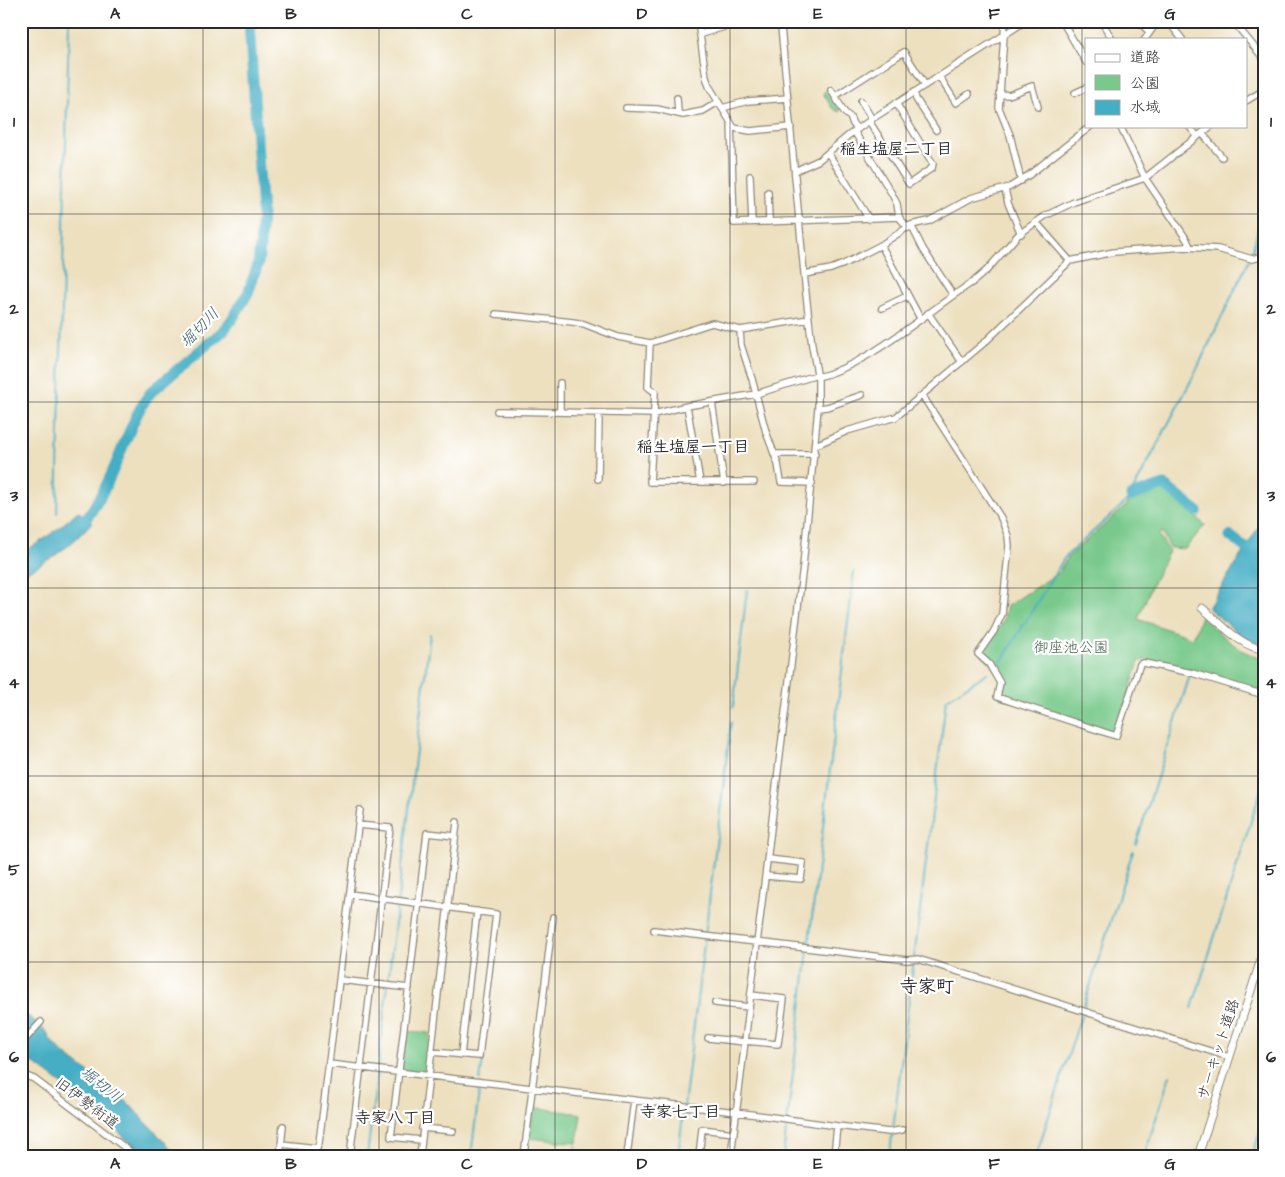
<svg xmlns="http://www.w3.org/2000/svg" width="1285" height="1177" font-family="'Architects Daughter','Klee One',sans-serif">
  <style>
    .green { fill: #78c98b; stroke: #527a5b }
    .water { fill: #44aec4; stroke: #386c78 }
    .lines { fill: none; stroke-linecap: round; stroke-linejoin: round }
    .stream { stroke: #44aec4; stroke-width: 2 }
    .river { stroke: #44aec4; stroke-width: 11 }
    .minor-casing { stroke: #8c8675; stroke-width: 8 }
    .tertiary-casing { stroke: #8c8675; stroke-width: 9 }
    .minor { stroke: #fff; stroke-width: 5.5 }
    .tertiary { stroke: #fff; stroke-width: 7 }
    .grid { fill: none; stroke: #2b2b2b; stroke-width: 1; stroke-opacity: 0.55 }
    .labels { text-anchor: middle; stroke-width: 4.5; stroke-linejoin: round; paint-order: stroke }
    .park-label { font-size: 15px; fill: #46624d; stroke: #fff }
    .street-label { font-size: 15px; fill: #2b2b2b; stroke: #fff }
    .neighbourhood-label { font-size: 16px; font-weight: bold; fill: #2b2b2b; stroke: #fff }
    .water-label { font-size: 16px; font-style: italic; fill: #355f68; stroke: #fff }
    .quarter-label { font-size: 18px; font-weight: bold; fill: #2b2b2b; stroke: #fff }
    .neatline { fill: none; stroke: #2b2b2b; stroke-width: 2 }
    .grid-label { font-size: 16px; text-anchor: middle; font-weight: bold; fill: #2b2b2b }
  </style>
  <rect width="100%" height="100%" fill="#fff"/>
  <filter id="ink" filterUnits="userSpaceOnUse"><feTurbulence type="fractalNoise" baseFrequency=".02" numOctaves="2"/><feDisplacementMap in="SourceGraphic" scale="10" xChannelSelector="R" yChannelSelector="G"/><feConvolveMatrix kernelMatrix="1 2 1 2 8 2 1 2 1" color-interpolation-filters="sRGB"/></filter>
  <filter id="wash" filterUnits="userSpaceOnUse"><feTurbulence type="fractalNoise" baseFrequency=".0096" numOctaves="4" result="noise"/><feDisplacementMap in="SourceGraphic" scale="20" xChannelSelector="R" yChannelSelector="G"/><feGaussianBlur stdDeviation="1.12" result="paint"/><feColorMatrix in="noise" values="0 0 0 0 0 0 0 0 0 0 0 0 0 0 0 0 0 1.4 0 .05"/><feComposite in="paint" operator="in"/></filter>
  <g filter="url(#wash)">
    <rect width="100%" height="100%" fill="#ede0bf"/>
    <path class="green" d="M 827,90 L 840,111 L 839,112 L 832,108 L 823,93 Z
      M 1164,487 L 1186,505 L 1183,509 L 1186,507 L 1205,525 L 1185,549 L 1170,548 L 1162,532 L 1159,535 L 1169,551 L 1152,585 L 1138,619 L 1193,638 L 1201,616 C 1215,629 1244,658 1264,658 L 1264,692 L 1192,670 L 1144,660 L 1139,662 L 1116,731 L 1112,733 L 1000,697 C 1001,693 1003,688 1003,685 C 1002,675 990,661 982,655 L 982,652 L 1003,622 L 1007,606 L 1058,573 L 1068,557 L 1128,504 L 1133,496 L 1136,497 L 1140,494 Z
      M 406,1031 L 430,1033 L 426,1070 L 422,1072 L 404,1071 L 401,1067 Z
      M 532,1107 L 581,1114 L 577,1143 L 528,1138 Z"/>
    <path class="water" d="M 78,511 L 92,522 C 70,548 51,559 21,575 L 21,553 C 45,540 58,529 78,511 Z
      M 1264,518 L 1264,644 L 1261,645 L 1243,637 L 1208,608 Z
      M 21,1010 L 47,1032 L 49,1038 L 61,1051 L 127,1102 L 178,1156 L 142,1156 C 107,1117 65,1085 22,1055 Z"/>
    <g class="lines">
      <path class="stream" d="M 1251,256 L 1264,208
        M 57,513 L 69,21
        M 995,668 L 1001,662 L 1065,557 L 1128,500 L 1193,377 L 1249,260
        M 733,708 L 747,590
        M 1136,844 L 1190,675
        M 1083,1008 L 1133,851
        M 1192,1008 L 1264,780
        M 480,1080 L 483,1060
        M 893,1129 L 946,700 L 987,673
        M 367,1156 L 430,634
        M 471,1156 L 480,1084
        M 575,1156 L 576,1146
        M 678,1156 L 731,722
        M 783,1156 L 854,572
        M 890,1156 L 892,1134
        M 1036,1156 L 1082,1013
        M 1144,1156 L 1170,1075
        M 1252,1156 L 1264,1121"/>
      <path class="river" d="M 1131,496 L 1164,485 L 1197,511
        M 77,529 C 99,506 112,474 124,444 C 132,426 138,408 151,392 L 223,331 L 233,318 L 248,293 L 258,264 L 260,247 L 262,214 L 249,21
        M 1230,536 L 1246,548"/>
    </g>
  </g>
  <g filter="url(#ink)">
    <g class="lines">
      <defs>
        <path id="minor" d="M 698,21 L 706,77 L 709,86 L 734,128 L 750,131 L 791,127
          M 1005,21 L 999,108 L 1010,135 L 1021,181
          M 1062,21 L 1086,62
          M 1101,21 L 1111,37
          M 1139,21 L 1149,32
          M 1168,21 L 1182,39
          M 1233,21 L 1264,59
          M 701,34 L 744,21
          M 1145,39 L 1158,21
          M 939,76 L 956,103 L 969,94
          M 831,90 L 845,113 L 850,117 L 853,124 L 858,129
          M 914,92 L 916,99 L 936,130
          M 1075,93 L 1086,88
          M 999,94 L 1009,95 L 1032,86 L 1038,107
          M 835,96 L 904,52 L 925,85
          M 677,98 L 678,112
          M 861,101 L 872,119
          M 1246,101 L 1264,90
          M 626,108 L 657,109 L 683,115 L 703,111 L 718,102
          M 722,108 L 748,101 L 788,98
          M 869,121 L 909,184 L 932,168 L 933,164 L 896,103
          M 731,123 L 734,223 L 899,217
          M 1120,126 L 1145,178 L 1187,240 L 1190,247
          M 1189,126 L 1197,136
          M 854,131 L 892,194 L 897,204 L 899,217 L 908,228
          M 1202,133 L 1222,157
          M 828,153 L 869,219
          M 795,171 L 819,160 L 849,135 L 872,119 L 1026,21
          M 750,176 L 752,222
          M 1005,189 L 1008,203 L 1021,234
          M 768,192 L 769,222
          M 1036,222 L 1070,261
          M 911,225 L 923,249 L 953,295
          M 881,245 L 920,318
          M 805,274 L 831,269 L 844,264 L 881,245 L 911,225 L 929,221 L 971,198 L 1010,187 L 1029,175 L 1091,126
          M 882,308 L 907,296
          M 928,313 L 962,362
          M 496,314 L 573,322 L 584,324 L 618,337 L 650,343 L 712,323 L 740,330 L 809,319
          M 740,330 L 741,345 L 752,379 L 766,432 L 778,464 L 781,482 L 812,483
          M 650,343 L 648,387 L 655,392 L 650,482 L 754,482
          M 817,377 C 868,366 929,310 973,282 L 987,270 L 1018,235 L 1045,216 L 1074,202 L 1145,178 L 1211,126
          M 922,395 L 1001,518 L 1008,536 L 1009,546 L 1002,614 L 994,631 L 978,654 L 989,664 L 1000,683 L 997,697 L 1116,736 L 1140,664 L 1144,663 L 1192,673 L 1264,695
          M 712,402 L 724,483
          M 687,406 L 700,482
          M 818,408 L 827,407 L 862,395
          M 497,411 L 654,414 L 687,406 L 756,394 L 817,375
          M 560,412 L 560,383
          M 816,445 L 847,431 L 896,417 L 984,343 L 1070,261 L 1114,252 L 1185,247 L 1218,249 L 1252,259 L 1264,256
          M 774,454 L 815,454
          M 598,479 L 599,413
          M 766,876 L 801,879 L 803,863 L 768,859
          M 350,894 L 496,914 L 479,1056 L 431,1052
          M 654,930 L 907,960 L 918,959 L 1229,1057
          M 340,980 L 409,988
          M 715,1003 L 749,1007
          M 708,1038 L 745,1042
          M 745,1041 L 778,1044 L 784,999 L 751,995
          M 21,1044 L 41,1022
          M 461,1055 L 477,911
          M 329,1064 L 736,1112 L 837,1126 L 889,1132 L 902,1130
          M 21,1074 L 34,1079 L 136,1156
          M 422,1128 L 453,1131
          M 421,1140 L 391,1137 L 427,833 L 455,836
          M 281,1144 L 317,1148
          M 524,1154 L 536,1155
          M 280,1156 L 283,1126
          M 314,1156 L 319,1143 L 360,810
          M 350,1156 L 390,828 L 358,825
          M 420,1156 L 457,822
          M 524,1156 L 553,917
          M 627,1156 L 634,1100
          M 699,1156 L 702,1129 L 734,1133
          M 731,1156 L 803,566 L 818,408 L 818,379 L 812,346 L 806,294 L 781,27 L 782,21
          M 834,1156 L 837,1126"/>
        <path id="tertiary" d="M 1202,608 C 1219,621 1241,648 1264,649
          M 1198,1156 L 1264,950"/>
      </defs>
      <use href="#minor" class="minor-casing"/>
      <use href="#tertiary" class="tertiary-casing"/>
      <use href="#minor" class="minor"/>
      <use href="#tertiary" class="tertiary"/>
    </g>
  </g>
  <path class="grid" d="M 203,21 L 203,1156M 379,21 L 379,1156M 555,21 L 555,1156M 730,21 L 730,1156M 906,21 L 906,1156M 1082,21 L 1082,1156M 21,214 L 1264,214M 21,402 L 1264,402M 21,588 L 1264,588M 21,776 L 1264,776M 21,962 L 1264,962"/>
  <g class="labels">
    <g class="park-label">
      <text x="1071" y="652">御座池公園</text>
    </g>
    <g class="street-label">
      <text transform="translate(1218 1049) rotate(-72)" y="5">サーキット道路</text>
      <text transform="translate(87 1103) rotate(37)" y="5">旧伊勢街道</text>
    </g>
    <g class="neighbourhood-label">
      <text x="896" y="154">稲生塩屋二丁目</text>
      <text x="693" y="452">稲生塩屋一丁目</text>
      <text x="680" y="1117">寺家七丁目</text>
      <text x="395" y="1123">寺家八丁目</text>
    </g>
    <g class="water-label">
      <text transform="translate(199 327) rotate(-46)" y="6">堀切川</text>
      <text transform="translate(102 1084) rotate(38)" y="6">堀切川</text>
    </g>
    <g class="quarter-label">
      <text x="927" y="992">寺家町</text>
    </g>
  </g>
  <rect width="1285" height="1177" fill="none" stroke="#fff" stroke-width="55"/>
  <rect x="1085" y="38" width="162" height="90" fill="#ffffff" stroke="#aaaaaa"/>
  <rect x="1095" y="54" width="25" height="8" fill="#ffffff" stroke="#aaaaaa"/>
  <text x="1130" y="62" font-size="15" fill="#2b2b2b">道路</text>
  <rect x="1095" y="75" width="25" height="15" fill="#78c98b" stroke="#aaaaaa"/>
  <text x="1130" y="88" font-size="15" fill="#2b2b2b">公園</text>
  <rect x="1095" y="100" width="25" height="15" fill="#44aec4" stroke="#aaaaaa"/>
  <text x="1130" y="112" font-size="15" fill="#2b2b2b">水域</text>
  <rect x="28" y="28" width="1230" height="1122" class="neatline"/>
  <g class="grid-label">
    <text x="115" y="19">A</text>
    <text x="291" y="19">B</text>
    <text x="467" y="19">C</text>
    <text x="642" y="19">D</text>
    <text x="818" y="19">E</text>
    <text x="994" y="19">F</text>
    <text x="1170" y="19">G</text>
    <text x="14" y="127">1</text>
    <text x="1271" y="127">1</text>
    <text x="14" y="314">2</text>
    <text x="1271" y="314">2</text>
    <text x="14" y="501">3</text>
    <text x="1271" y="501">3</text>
    <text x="14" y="688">4</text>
    <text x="1271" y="688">4</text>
    <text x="14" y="875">5</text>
    <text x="1271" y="875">5</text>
    <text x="14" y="1062">6</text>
    <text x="1271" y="1062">6</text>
    <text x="115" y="1169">A</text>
    <text x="291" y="1169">B</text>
    <text x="467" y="1169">C</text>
    <text x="642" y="1169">D</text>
    <text x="818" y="1169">E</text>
    <text x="994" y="1169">F</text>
    <text x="1170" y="1169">G</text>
  </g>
</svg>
